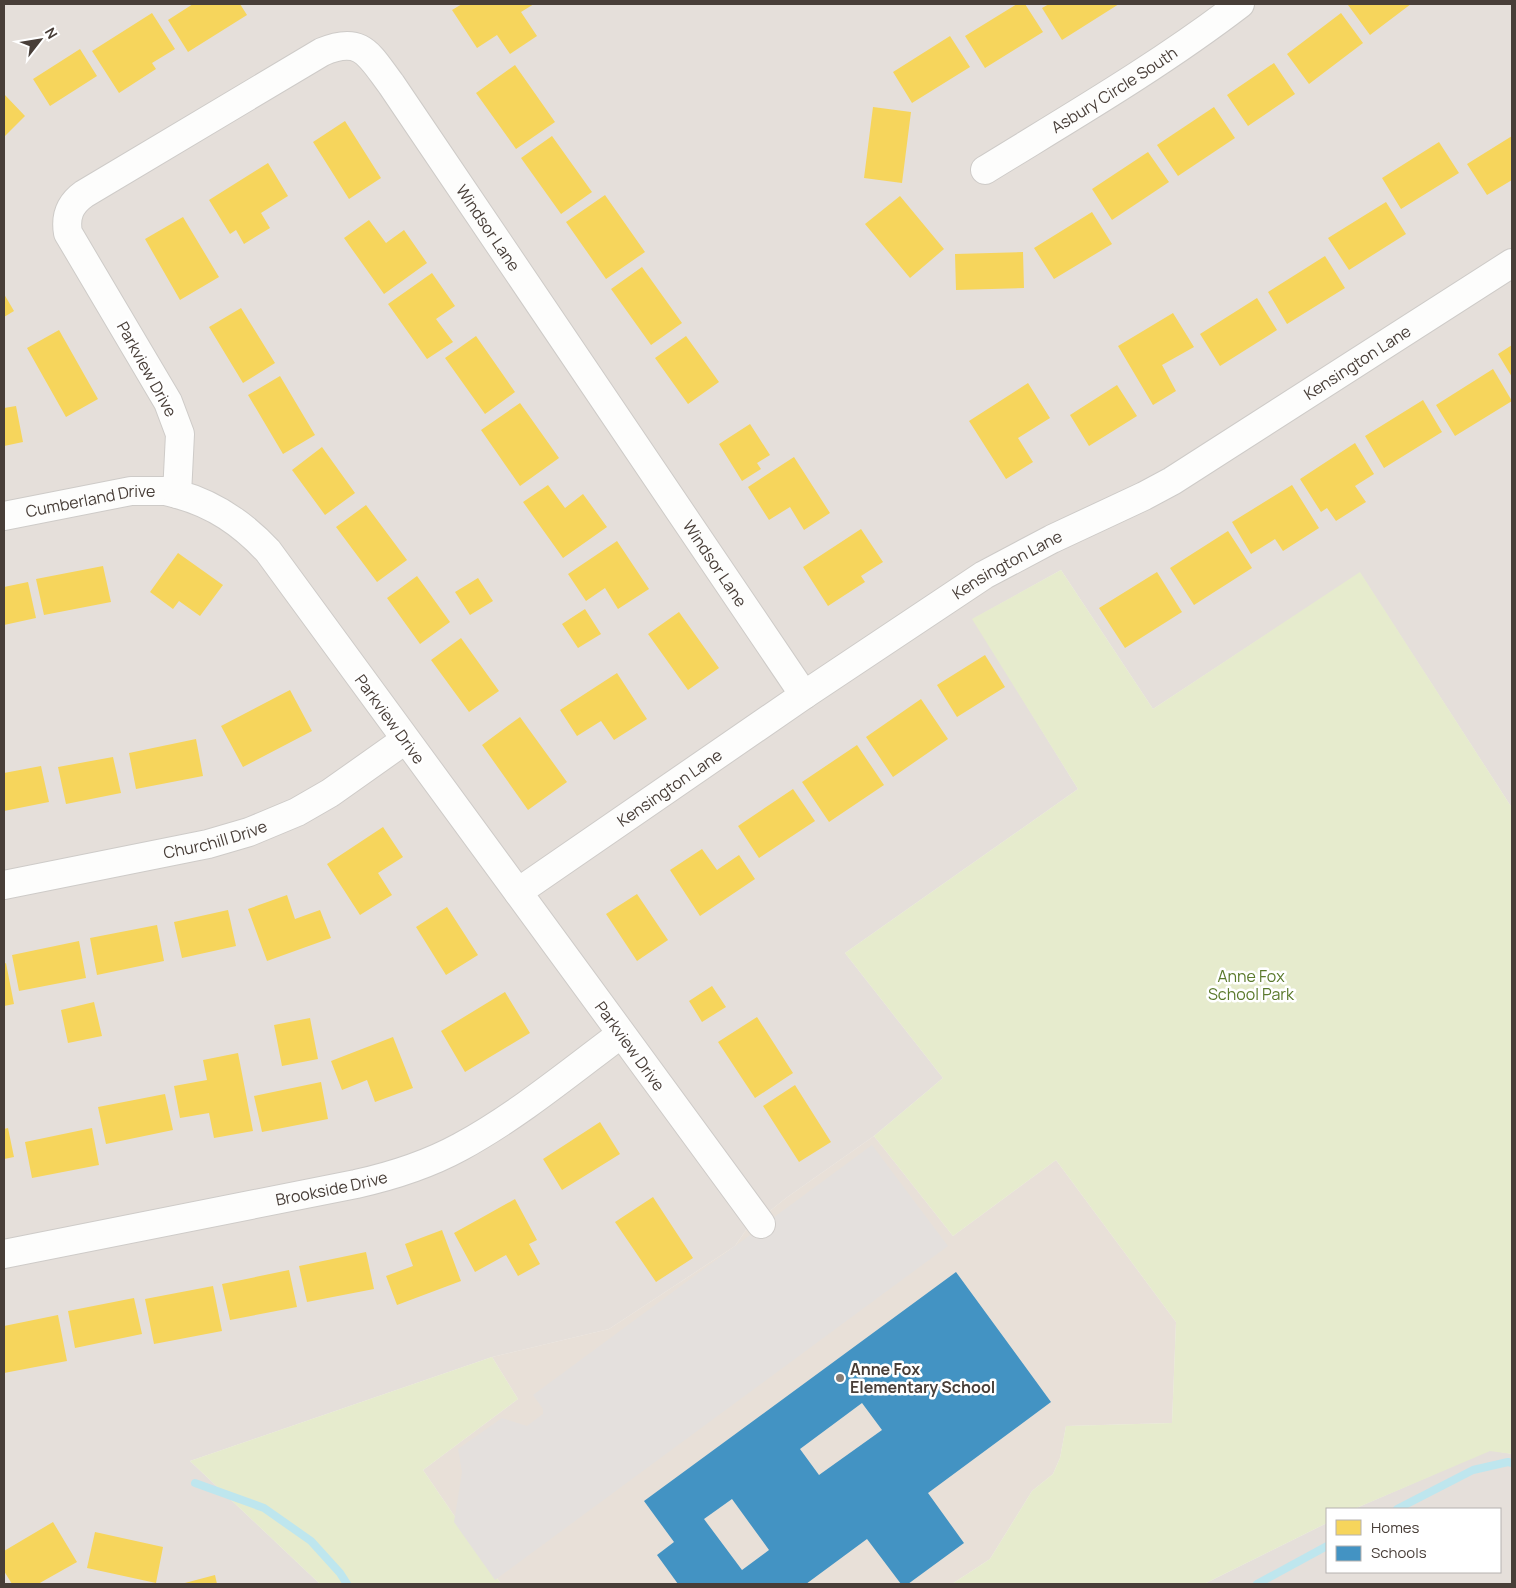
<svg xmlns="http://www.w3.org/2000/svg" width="1516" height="1588" font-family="Manrope,sans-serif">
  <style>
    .residential { fill: #e5dfda }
    .education { fill: #e8e0d8 }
    .green { fill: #e6ebcd }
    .parking { fill: #e4e0dd }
    .homes { fill: #f6d55c }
    .schools { fill: #4393c3; fill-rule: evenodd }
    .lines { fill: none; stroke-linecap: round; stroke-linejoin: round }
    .stream { stroke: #bee6ee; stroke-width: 8 }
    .minor-casing { stroke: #cecbc8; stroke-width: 30 }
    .minor { stroke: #fdfdfc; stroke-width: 28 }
    .poi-dot { fill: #847c77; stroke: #fff; stroke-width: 2 }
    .labels { text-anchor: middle; stroke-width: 5; stroke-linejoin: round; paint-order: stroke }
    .street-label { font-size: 16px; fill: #483e38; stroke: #fff }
    .park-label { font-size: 16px; fill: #5a792b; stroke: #fff }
    .poi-label { font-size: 16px; font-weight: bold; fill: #483e38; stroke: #fff; text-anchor: start }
  </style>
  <rect width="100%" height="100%" fill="#f2efec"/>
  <path class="residential" d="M 4,4 L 1512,4 L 1512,808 L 1360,573 L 1153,709 L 1061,570 L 973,619 L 1078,789 L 845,953 L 943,1078 L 874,1136 L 786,1198 L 746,1230 L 735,1246 L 609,1329 L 492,1357 L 190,1461 L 320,1584 L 4,1584 Z
    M 1490,1450 L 1512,1454 L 1512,1584 L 1204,1584 L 1327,1523 L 1327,1572 L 1500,1572 L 1500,1509 L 1354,1509 Z"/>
  <path class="education" d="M 874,1136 L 953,1236 L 1056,1160 L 1176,1322 L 1172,1423 L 1066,1426 L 1060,1458 L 1053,1474 L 1032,1491 L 990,1559 L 952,1584 L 501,1584 L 423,1470 L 518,1399 L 492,1357 L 609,1329 L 735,1246 L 746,1230 L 786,1198 Z"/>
  <path class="green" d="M 1061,570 L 1153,709 L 1360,572 L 1512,808 L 1512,1454 L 1490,1451 L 1354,1509 L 1327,1509 L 1327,1523 L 1204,1584 L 952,1584 L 990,1559 L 1032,1491 L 1053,1474 L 1060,1458 L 1066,1426 L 1172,1423 L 1176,1322 L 1056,1160 L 953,1236 L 874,1136 L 943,1078 L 845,953 L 1078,789 L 972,619 Z
    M 492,1357 L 518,1399 L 423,1470 L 501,1584 L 320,1584 L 190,1461 Z"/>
  <path class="parking" d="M 872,1145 L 948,1246 L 495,1580 L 454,1522 L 462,1472 L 458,1449 L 502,1418 L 527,1426 L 543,1414 L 543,1409 L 533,1395 Z"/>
  <path class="homes" d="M 193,4 L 240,4 L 247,15 L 188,52 L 168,20 Z
    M 462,4 L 534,4 L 521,12 L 537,36 L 510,54 L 497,35 L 477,48 L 452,10 Z
    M 1017,4 L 1025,4 L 1043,32 L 985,68 L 965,36 Z
    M 1049,4 L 1119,4 L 1062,40 L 1042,8 Z
    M 1349,4 L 1411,4 L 1370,35 L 1348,5 Z
    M 152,13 L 175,49 L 152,63 L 156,69 L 119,93 L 92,51 Z
    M 1341,13 L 1363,43 L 1309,84 L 1287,54 Z
    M 950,36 L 970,67 L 912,103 L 893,72 Z
    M 80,49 L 97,76 L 50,106 L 33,79 Z
    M 1274,63 L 1295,94 L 1248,126 L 1227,95 Z
    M 515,65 L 555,122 L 516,149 L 476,93 Z
    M 4,94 L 25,116 L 4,137 Z
    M 873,107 L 911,112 L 902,183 L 864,178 Z
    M 1214,107 L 1235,138 L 1178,176 L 1157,145 Z
    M 345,121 L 381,178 L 349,199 L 313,142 Z
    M 552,136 L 592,192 L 561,214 L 521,158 Z
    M 1512,136 L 1512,180 L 1487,195 L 1467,164 Z
    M 1439,142 L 1459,173 L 1401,209 L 1382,178 Z
    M 1148,152 L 1169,182 L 1112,220 L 1092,189 Z
    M 268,163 L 288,196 L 261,213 L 270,228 L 244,244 L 236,230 L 230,234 L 209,200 Z
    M 605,195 L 645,252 L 606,279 L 566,222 Z
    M 900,196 L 944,249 L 910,278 L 865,224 Z
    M 1386,202 L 1406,234 L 1349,270 L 1328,238 Z
    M 1092,212 L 1112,244 L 1054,279 L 1034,248 Z
    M 183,217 L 219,277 L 180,300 L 145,239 Z
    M 369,220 L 386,243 L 404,230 L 427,263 L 384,294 L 344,238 Z
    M 1023,252 L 1024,288 L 956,290 L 955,254 Z
    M 1325,256 L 1345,288 L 1287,324 L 1268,292 Z
    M 642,267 L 682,323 L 651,345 L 611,289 Z
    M 432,273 L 455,306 L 436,319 L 453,342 L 427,359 L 388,304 Z
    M 4,294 L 14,311 L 4,317 Z
    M 1257,298 L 1277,330 L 1220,366 L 1200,334 Z
    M 241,308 L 275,363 L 243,383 L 209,327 Z
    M 1173,313 L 1194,347 L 1162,365 L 1176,391 L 1153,405 L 1118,346 Z
    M 59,330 L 98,399 L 66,417 L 27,348 Z
    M 476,336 L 515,392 L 485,414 L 445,358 Z
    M 686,336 L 719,382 L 688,404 L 655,358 Z
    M 1512,345 L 1512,377 L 1498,354 Z
    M 1493,369 L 1512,401 L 1455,436 L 1436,405 Z
    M 280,376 L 315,435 L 283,454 L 248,395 Z
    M 1028,383 L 1050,418 L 1018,438 L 1033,462 L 1006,479 L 969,421 Z
    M 1117,385 L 1137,416 L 1089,446 L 1070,415 Z
    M 1423,400 L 1442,432 L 1384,468 L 1365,436 Z
    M 520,403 L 559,458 L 520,486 L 481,430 Z
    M 16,406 L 23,442 L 4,446 L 4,408 Z
    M 750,424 L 770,455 L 757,463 L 761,469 L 742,481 L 719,444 Z
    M 1355,443 L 1374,474 L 1355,486 L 1366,502 L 1336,521 L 1327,508 L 1321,512 L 1300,479 Z
    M 322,447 L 355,493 L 325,515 L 292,470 Z
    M 794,457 L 830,513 L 804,530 L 790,507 L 769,520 L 748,487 Z
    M 548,485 L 565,508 L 583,494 L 607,527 L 563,558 L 523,502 Z
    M 1292,485 L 1319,528 L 1283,551 L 1275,539 L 1251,554 L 1232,522 Z
    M 366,505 L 407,560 L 377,582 L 336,527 Z
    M 861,529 L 883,562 L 861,576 L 865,582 L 828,606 L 803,567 Z
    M 1228,531 L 1252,568 L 1194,605 L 1170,568 Z
    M 617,541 L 649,589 L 618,609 L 605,588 L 586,601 L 568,574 Z
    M 178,553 L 223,585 L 200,616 L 179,601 L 173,609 L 150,592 Z
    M 103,566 L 111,602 L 44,615 L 36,579 Z
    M 1157,572 L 1182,612 L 1125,648 L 1099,608 Z
    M 417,576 L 450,622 L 420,644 L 387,598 Z
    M 478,578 L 493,601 L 470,615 L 455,592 Z
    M 28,582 L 36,618 L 4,625 L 4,587 Z
    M 585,609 L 601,634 L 578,648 L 562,624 Z
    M 679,612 L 719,668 L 688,690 L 648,634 Z
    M 461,638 L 499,691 L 469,712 L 431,660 Z
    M 985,655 L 1005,687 L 957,717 L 937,685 Z
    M 617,673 L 647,719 L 614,740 L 601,721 L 577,736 L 560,710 Z
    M 290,690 L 312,731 L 243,767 L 221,726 Z
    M 921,699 L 948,739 L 893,777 L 866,737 Z
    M 520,717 L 567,782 L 528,810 L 482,745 Z
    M 196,739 L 203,776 L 136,789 L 129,753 Z
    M 857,745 L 884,785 L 829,822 L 802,782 Z
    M 113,757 L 121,793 L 66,804 L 58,767 Z
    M 41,766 L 49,802 L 4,811 L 4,773 Z
    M 793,789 L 815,821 L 759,858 L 738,826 Z
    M 383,827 L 403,857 L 378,873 L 392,895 L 360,915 L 327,864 Z
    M 702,849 L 717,870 L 739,855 L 755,879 L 700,916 L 670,870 Z
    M 637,894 L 668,940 L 637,961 L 606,914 Z
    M 287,895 L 295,919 L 320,910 L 331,938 L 267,961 L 248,909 Z
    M 447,907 L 478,955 L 446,975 L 416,927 Z
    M 228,910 L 236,946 L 182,958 L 174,922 Z
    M 157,925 L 164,961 L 97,975 L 90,938 Z
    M 79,941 L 86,978 L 19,991 L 12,955 Z
    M 6,963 L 14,1004 L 4,1006 L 4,964 Z
    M 712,986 L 726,1007 L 702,1022 L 689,1001 Z
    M 505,992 L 530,1033 L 465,1072 L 441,1031 Z
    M 94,1002 L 102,1036 L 68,1043 L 61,1010 Z
    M 757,1017 L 793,1073 L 755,1098 L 718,1042 Z
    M 310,1018 L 318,1059 L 282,1066 L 274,1025 Z
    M 393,1037 L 413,1088 L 375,1102 L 367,1080 L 342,1090 L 331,1061 Z
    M 238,1053 L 253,1131 L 214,1138 L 209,1113 L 180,1118 L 174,1086 L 207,1080 L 203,1060 Z
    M 321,1082 L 328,1119 L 262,1132 L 254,1096 Z
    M 795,1085 L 831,1142 L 799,1162 L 763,1106 Z
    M 165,1094 L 173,1130 L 106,1144 L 98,1107 Z
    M 600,1122 L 620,1154 L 562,1190 L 543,1159 Z
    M 8,1128 L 14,1157 L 4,1159 L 4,1129 Z
    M 92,1128 L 99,1165 L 32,1178 L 25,1142 Z
    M 653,1197 L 693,1258 L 656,1282 L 615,1222 Z
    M 515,1199 L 537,1240 L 529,1244 L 540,1264 L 518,1276 L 506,1255 L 475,1272 L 454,1233 Z
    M 442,1230 L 461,1281 L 397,1305 L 386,1276 L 413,1266 L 405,1244 Z
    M 366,1252 L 374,1289 L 307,1302 L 299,1266 Z
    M 289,1270 L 297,1307 L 230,1320 L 222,1284 Z
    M 213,1286 L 222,1331 L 154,1344 L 145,1299 Z
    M 134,1298 L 142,1334 L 75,1348 L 68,1311 Z
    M 58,1315 L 67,1361 L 4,1373 L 4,1326 Z
    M 53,1522 L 77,1562 L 38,1584 L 12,1584 L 4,1571 L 4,1551 Z
    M 95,1532 L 163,1547 L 156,1583 L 87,1568 Z
    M 215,1575 L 217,1584 L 181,1584 Z"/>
  <path class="schools" d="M 956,1272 L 1051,1402 L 928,1493 L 964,1543 L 908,1584 L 901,1584 L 867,1539 L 806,1584 L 678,1584 L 657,1555 L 674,1542 L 644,1501 ZM 862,1403 L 882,1430 L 819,1475 L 800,1449 ZM 732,1499 L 769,1550 L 742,1570 L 704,1519 Z"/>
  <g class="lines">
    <path class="stream" d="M 195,1483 L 264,1508 L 311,1541 L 340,1573 L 347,1584
      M 1397,1509 L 1473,1470 L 1508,1462 L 1512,1463
      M 1257,1584 L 1327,1546"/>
    <defs>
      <g id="minor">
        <path id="s1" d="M 985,170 C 1071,117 1159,66 1240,4"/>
        <path id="s2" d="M 4,516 L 131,491 L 165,491 L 177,494"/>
        <path id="s3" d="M 4,885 L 208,844 L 249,832 L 297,812 L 330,793 L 405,740"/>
        <path id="s4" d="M 518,892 L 804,695 L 984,575 L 1052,539 L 1144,496 L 1172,481 L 1512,263"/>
        <path id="s5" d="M 761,1224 L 268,551 C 242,523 214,504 177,494 L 180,434 L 168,402 L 68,233 C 65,216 70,204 84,194 L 322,52 C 362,35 369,55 391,84 L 804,695"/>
        <path id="s6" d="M 4,1254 L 356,1184 C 392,1176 427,1165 460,1147 C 517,1116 569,1073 621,1034"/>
      </g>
    </defs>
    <use href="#minor" class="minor-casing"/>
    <use href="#minor" class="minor"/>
  </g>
  <circle class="poi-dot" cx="840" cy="1378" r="5"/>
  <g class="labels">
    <g class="street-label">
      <text dy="6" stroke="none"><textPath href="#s1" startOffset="152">Asbury Circle South</textPath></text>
      <text dy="6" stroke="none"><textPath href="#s5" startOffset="1816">Windsor Lane</textPath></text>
      <text dy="6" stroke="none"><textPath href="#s4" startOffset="994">Kensington Lane</textPath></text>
      <text transform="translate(147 369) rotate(61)" y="6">Parkview Drive</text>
      <text dy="6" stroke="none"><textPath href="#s2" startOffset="88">Cumberland Drive</textPath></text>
      <text dy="6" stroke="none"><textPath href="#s5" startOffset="2221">Windsor Lane</textPath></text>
      <text dy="6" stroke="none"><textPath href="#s4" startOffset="589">Kensington Lane</textPath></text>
      <text transform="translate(390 719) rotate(54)" y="6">Parkview Drive</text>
      <text dy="6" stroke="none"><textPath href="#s4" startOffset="184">Kensington Lane</textPath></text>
      <text dy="6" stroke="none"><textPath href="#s3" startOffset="216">Churchill Drive</textPath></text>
      <text transform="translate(630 1046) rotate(54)" y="6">Parkview Drive</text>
      <text dy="6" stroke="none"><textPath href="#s6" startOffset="334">Brookside Drive</textPath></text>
    </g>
    <g class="park-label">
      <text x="1251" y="982">Anne Fox<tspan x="1251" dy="18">School Park</tspan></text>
    </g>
    <g class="poi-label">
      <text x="850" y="1375">Anne Fox<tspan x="850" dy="18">Elementary School</tspan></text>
    </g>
  </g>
  <rect width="1516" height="1588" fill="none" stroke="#483e38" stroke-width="10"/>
  <rect x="1326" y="1508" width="175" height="65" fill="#ffffff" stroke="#b6b2af"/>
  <rect x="1336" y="1520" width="25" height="15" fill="#f6d55c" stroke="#b6b2af"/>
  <text x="1371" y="1533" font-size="15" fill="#483e38">Homes</text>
  <rect x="1336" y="1546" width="25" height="15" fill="#4393c3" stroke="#b6b2af"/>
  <text x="1371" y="1558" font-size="15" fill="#483e38">Schools</text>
  <g transform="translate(40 40) rotate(59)" stroke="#ffffff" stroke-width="4" paint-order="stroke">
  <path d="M0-4L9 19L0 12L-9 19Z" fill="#483e38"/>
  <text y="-8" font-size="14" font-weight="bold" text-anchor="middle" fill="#483e38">N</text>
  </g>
</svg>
